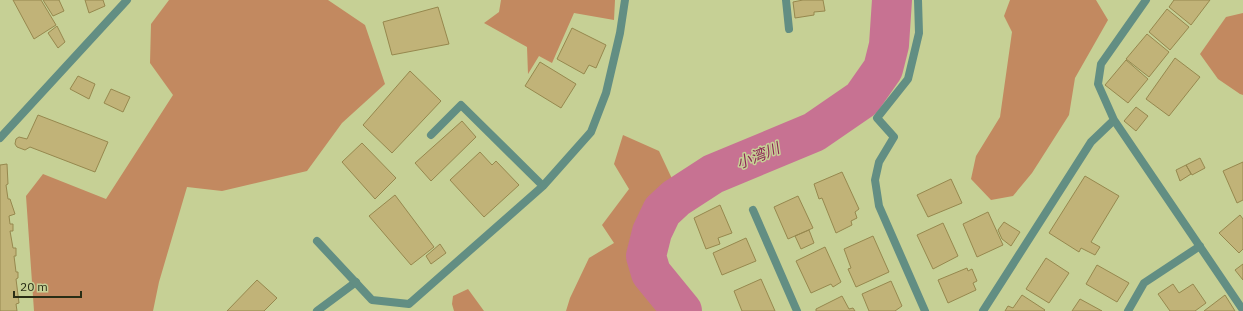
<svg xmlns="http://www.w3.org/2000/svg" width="1243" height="311" font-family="'IBM Plex Sans','Noto Sans JP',sans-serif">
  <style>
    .green { fill: #c28960 }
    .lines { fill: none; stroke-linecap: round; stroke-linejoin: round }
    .river { stroke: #c77292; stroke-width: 40 }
    .building { fill: #c1b378; stroke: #96884e }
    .lane { stroke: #628e83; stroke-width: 8 }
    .street { stroke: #628e83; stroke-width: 8 }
    .labels { text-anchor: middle; stroke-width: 3; stroke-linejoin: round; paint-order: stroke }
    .water-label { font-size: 15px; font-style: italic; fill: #8d2756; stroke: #c6d095 }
  </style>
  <rect width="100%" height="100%" fill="#c6d095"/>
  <path class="green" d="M 169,0 L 328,0 L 365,25 L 385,84 L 342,123 L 307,171 L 222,191 L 187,187 L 159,282 L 153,311 L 34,311 L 26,196 L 43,174 L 106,199 L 173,95 L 150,63 L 151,24 Z
    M 501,0 L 615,0 L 614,20 L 574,13 L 552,63 L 539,56 L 528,74 L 527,47 L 484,23 L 499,12 Z
    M 1010,0 L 1096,0 L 1108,20 L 1075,78 L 1069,115 L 1032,173 L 1013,196 L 991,200 L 971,179 L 976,156 L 1000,117 L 1012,32 L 1004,16 Z
    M 1243,13 L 1243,95 L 1240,94 L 1218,79 L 1200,54 L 1226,17 Z
    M 623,135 L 659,151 L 674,183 L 647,207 L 637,237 L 635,268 L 666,311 L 566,311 L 570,298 L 589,258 L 614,243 L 602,225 L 629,189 L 614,164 Z
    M 468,289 L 484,311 L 454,311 L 452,304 L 453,296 Z"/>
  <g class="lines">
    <path class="river" d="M 682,311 L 651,273 L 646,256 L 652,232 L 662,211 L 676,198 L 713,174 L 814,132 L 862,99 L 883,69 L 889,45 L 892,0"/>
  </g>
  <path class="building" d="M 13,0 L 41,0 L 56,25 L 34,39 Z
    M 43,0 L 59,0 L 64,11 L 53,16 Z
    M 85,0 L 103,0 L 105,6 L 89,13 Z
    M 803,0 L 823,0 L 825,11 L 814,12 L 814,15 L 795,18 L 793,2 Z
    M 1174,0 L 1210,0 L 1191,25 L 1169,7 Z
    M 438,7 L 449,44 L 392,55 L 383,22 Z
    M 1167,9 L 1189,27 L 1170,50 L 1149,32 Z
    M 57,26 L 65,42 L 58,48 L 48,33 Z
    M 572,28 L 606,45 L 596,68 L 589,65 L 584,74 L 557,59 Z
    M 1147,34 L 1169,52 L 1149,77 L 1126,59 Z
    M 1175,58 L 1200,77 L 1169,116 L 1146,99 Z
    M 1126,60 L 1148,79 L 1128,103 L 1105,85 Z
    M 540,62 L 576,84 L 561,108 L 525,86 Z
    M 410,71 L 441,101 L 392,153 L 363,125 Z
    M 78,76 L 95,84 L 89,99 L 70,89 Z
    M 111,89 L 130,97 L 123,112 L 104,103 Z
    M 1136,107 L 1148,116 L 1136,131 L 1124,121 Z
    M 38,115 L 108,142 L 95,172 L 30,147 L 25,150 L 17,147 L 15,144 L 16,139 L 19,137 L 27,139 Z
    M 462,121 L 476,137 L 431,181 L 415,163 Z
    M 362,143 L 396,178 L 375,199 L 342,162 Z
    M 480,152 L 492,165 L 496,161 L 519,185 L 484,217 L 450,180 Z
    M 1200,158 L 1205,168 L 1192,175 L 1186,165 Z
    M 1243,162 L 1243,200 L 1237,203 L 1223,171 Z
    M 7,164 L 8,184 L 6,185 L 8,199 L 10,199 L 15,214 L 9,216 L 10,224 L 13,224 L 13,231 L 10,231 L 13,248 L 16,248 L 16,256 L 14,256 L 16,272 L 18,272 L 18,278 L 16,279 L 19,303 L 16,304 L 17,311 L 0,311 L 0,165 Z
    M 1186,165 L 1191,174 L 1180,181 L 1176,170 Z
    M 842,172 L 859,209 L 855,212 L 857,218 L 851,221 L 852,225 L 836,233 L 822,198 L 819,199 L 814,184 Z
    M 1085,176 L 1119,196 L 1091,242 L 1100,247 L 1095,255 L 1081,248 L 1079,252 L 1049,233 Z
    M 951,179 L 962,203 L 928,217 L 917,195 Z
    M 395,195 L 434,247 L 411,265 L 369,216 Z
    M 798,196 L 813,228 L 788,239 L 774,207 Z
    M 720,205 L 732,233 L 718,238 L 720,244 L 706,249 L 694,218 Z
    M 988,212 L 1003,245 L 977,257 L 963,224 Z
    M 1240,215 L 1243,219 L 1243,249 L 1239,253 L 1219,233 Z
    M 1004,222 L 1020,232 L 1011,246 L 1002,239 L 998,230 Z
    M 943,223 L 958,256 L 933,269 L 917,235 Z
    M 809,230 L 814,243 L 801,249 L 795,236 Z
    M 873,236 L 889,272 L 856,287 L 848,269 L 851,268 L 844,249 Z
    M 746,238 L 756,261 L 722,275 L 713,253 Z
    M 440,244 L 446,253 L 431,264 L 426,256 Z
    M 825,247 L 841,282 L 833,287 L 831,284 L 811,293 L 796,261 Z
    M 1046,258 L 1069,273 L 1049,303 L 1026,289 Z
    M 1243,264 L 1243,280 L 1235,270 Z
    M 1097,265 L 1129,283 L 1117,302 L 1086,284 Z
    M 967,268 L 968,271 L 972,269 L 977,281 L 973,283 L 976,290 L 948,303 L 938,280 Z
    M 761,279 L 775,311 L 742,311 L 734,291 Z
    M 257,280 L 277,298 L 264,311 L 227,311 Z
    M 891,281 L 902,306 L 895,311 L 869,311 L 862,294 Z
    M 1173,284 L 1179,293 L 1193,284 L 1206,303 L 1195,311 L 1170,311 L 1158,294 Z
    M 1022,295 L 1045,310 L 1044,311 L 1005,311 L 1008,306 L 1013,308 Z
    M 1225,295 L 1235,311 L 1204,311 Z
    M 842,296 L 849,309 L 853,308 L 855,311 L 816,311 L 816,309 Z
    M 1080,299 L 1102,311 L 1072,311 Z"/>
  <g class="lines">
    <path class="lane" d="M 317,311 L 356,282"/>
    <path class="street" d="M 786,0 L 789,29
      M 918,0 L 919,33 L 908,79 L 877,118 L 894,137 L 879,162 L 875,180 L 879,206 L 925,311
      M 1146,0 L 1101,64 L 1098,84 L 1114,120 L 1243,310
      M 431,135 L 461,105 L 543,186
      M 0,138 L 127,0
      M 753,210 L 797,311
      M 317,241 L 372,300 L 409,304 L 543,186 L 591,132 L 606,93 L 620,33 L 625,0
      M 983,311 L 1091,142 L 1114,120
      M 1128,311 L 1144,283 L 1200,246"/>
  </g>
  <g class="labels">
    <g class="water-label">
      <text transform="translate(758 156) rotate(-22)" y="5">小湾川</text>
    </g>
  </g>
  <path d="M14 291v6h67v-6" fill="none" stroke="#292d15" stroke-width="2"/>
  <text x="20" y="291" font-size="12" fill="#292d15" stroke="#c6d095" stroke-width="3" paint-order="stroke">20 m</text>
</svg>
